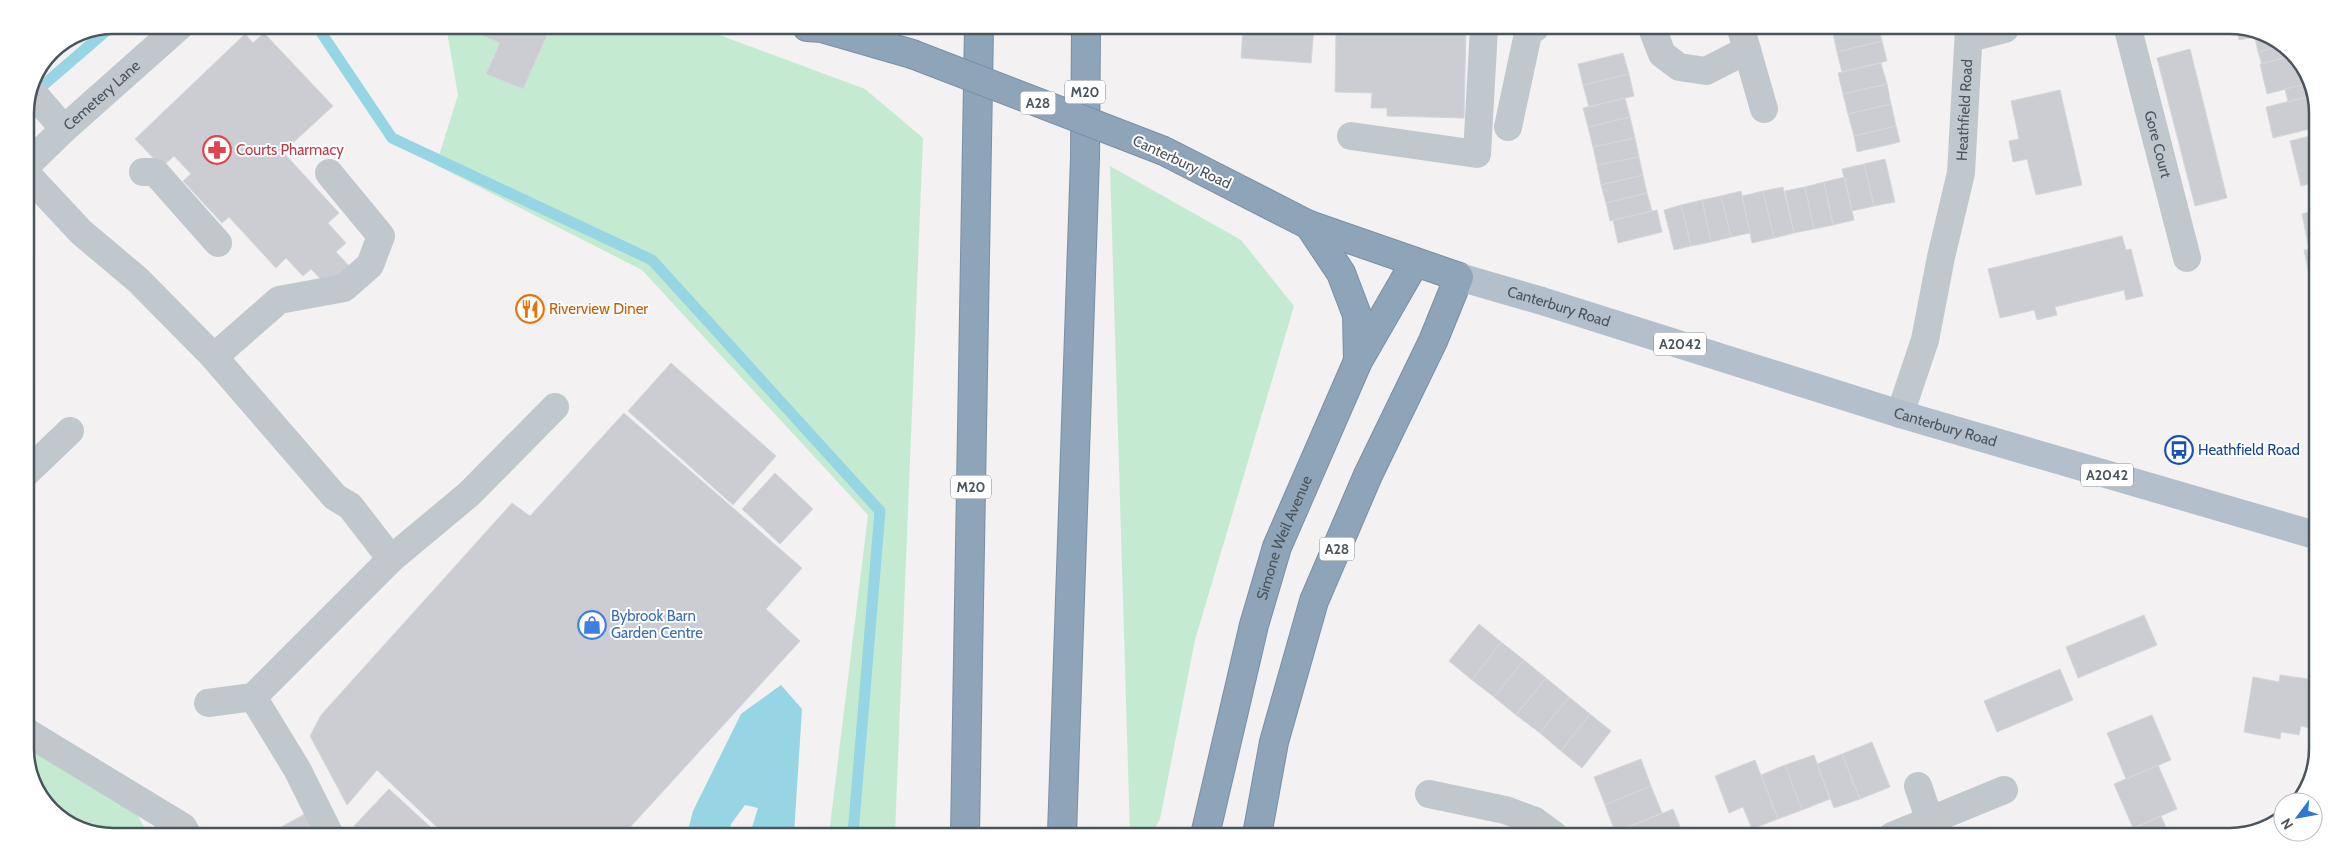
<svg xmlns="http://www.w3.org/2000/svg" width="2343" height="862" font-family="Cabin,sans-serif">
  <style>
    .green { fill: #c4ebd2 }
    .water { fill: #96d5e3 }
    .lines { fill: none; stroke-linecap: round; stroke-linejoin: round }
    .stream { stroke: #96d5e3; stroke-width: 11 }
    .building { fill: #cbcdd2; stroke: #d5d7db }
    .highway-casing { stroke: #798fa5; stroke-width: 30 }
    .minor { stroke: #c0c8cd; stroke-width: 28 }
    .major { stroke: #b3c0cc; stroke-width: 28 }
    .highway { stroke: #8ea4b9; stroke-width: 28 }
    .highway-bridge-casing { stroke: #798fa5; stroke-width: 30; stroke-linecap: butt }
    .highway-bridge { stroke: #8ea4b9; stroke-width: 28 }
    .labels { text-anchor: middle; stroke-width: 4; stroke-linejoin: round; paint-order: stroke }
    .shield { fill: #fff; stroke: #80878d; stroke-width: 1 }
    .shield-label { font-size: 14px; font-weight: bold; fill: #4a545c }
    .street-label { font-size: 15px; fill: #4a545c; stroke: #fff }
    .health-label { font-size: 15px; fill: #be3a42; stroke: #fff; text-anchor: start }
    .food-label { font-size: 15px; fill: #c56008; stroke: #fff; text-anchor: start }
    .transit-label { font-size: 15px; fill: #164399; stroke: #fff; text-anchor: start }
    .shop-label { font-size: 15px; fill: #366cbe; stroke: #fff; text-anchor: start }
    .rim { fill: none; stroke: #4a545c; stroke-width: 2.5 }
  </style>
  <rect width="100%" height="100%" fill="#f3f1f1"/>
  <path class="green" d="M 446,26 L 460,26 L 500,43 L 487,74 L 523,89 L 549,31 L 538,26 L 695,26 L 865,89 L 923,138 L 895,834 L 829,834 L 868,515 L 642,270 L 436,165 L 458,95 Z
    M 1110,166 L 1241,240 L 1294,306 L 1195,640 L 1160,819 L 1151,835 L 1130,835 Z
    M 25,728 L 113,771 L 147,832 L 85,832 L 43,803 L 25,755 Z"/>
  <path class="water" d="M 781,685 L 802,709 L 794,834 L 750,834 L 758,808 L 745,805 L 731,824 L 729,834 L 687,834 L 693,811 L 741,714 Z"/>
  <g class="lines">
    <path class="stream" d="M 316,25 L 392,138 L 652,260 L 880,511 L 853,834
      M 33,94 L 113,25"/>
  </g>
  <path class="building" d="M 460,26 L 538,26 L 549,31 L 523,89 L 486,74 L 500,43 Z
    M 1243,28 L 1314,28 L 1311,63 L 1241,58 Z
    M 1343,28 L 1466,28 L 1464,118 L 1387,116 L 1387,108 L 1371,108 L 1372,93 L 1335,92 L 1336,31 L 1343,31 Z
    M 1850,29 L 1879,29 L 1882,41 L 1837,52 L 1833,33 Z
    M 2237,30 L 2258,30 L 2265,35 L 2239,40 Z
    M 264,33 L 333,106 L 283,152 L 339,213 L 328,223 L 346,243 L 336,252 L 351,268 L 329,288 L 311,269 L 303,276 L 286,258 L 276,268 L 229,217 L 222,223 L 183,181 L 191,174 L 174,156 L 162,167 L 135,139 L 245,34 L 253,43 Z
    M 2266,35 L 2281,46 L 2258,52 L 2255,38 Z
    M 1882,41 L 1887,61 L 1842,72 L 1837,52 Z
    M 2281,46 L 2290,53 L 2291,56 L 2262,64 L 2258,52 Z
    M 2190,49 L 2227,198 L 2195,206 L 2157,58 Z
    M 1623,53 L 1629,74 L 1583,85 L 1578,64 Z
    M 2291,56 L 2294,56 L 2300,60 L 2309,83 L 2267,94 L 2260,64 Z
    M 1881,63 L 1887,84 L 1843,94 L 1838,73 Z
    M 1629,74 L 1634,96 L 1589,107 L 1583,85 Z
    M 2309,83 L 2318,107 L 2318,112 L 2315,113 L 2311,96 L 2288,102 L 2285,89 Z
    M 1887,84 L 1891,104 L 1848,114 L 1843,94 Z
    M 2060,90 L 2082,185 L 2036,195 L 2027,159 L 2013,162 L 2009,141 L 2019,139 L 2011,101 Z
    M 2311,96 L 2318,127 L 2273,138 L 2266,107 Z
    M 1625,98 L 1630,117 L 1588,127 L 1583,108 Z
    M 1891,104 L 1896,126 L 1854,136 L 1848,114 Z
    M 1630,117 L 1635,138 L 1593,147 L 1588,127 Z
    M 1896,126 L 1900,142 L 1857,152 L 1854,136 Z
    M 2318,134 L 2317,182 L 2301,186 L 2290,141 Z
    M 1635,138 L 1639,157 L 1597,165 L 1593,147 Z
    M 1639,157 L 1643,175 L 1601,185 L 1597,165 Z
    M 1885,159 L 1895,202 L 1874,206 L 1864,164 Z
    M 1864,164 L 1874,206 L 1852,211 L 1842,169 Z
    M 1643,175 L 1647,193 L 1606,203 L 1601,185 Z
    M 1845,177 L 1854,220 L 1833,225 L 1824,182 Z
    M 1824,182 L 1833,225 L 1814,229 L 1805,187 Z
    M 2317,182 L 2317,193 L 2311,195 L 2308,184 Z
    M 1783,187 L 1794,233 L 1774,238 L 1763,191 Z
    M 1805,187 L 1814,229 L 1794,233 L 1785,191 Z
    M 1741,191 L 1750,233 L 1731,237 L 1721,196 Z
    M 1763,191 L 1774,238 L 1752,243 L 1742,196 Z
    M 1647,193 L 1652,211 L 1610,221 L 1606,203 Z
    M 1721,196 L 1731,237 L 1711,242 L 1702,200 Z
    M 2317,196 L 2317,210 L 2316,211 L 2313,197 Z
    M 1702,200 L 1711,242 L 1691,246 L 1681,205 Z
    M 1681,205 L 1691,246 L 1674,250 L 1664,210 Z
    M 1657,210 L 1662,232 L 1618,243 L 1613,220 Z
    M 2317,210 L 2317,242 L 2308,244 L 2302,214 Z
    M 2122,236 L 2126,250 L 2131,249 L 2143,296 L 2126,300 L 2124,290 L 2055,307 L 2057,315 L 2037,320 L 2034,310 L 2000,318 L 1988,269 Z
    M 2317,248 L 2317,288 L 2312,289 L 2304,250 Z
    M 671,363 L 776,456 L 733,505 L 628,411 Z
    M 624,413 L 802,568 L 766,609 L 800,641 L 625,833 L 443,833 L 377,770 L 347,805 L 310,736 L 321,715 L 512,503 L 530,516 Z
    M 775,473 L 813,509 L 780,544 L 742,509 Z
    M 2144,615 L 2157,645 L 2078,678 L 2066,647 Z
    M 1479,624 L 1501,642 L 1472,680 L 1449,661 Z
    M 1501,642 L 1524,660 L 1494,697 L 1472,680 Z
    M 1524,660 L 1546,678 L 1516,715 L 1494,697 Z
    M 2060,669 L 2073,700 L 1997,732 L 1984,701 Z
    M 2280,675 L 2308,679 L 2308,683 L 2314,684 L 2314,729 L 2301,726 L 2299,735 L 2281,732 L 2280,739 L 2244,732 L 2253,677 L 2279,682 Z
    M 1546,678 L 1569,697 L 1540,733 L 1516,715 Z
    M 1569,697 L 1590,714 L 1561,751 L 1540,733 Z
    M 1590,714 L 1611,731 L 1582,768 L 1561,751 Z
    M 2152,715 L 2171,760 L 2126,779 L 2107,733 Z
    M 1872,742 L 1890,787 L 1860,799 L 1842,754 Z
    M 1842,754 L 1860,799 L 1834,808 L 1817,764 Z
    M 1814,755 L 1830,799 L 1802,810 L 1785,765 Z
    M 1641,759 L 1651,786 L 1605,805 L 1594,777 Z
    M 1755,760 L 1778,819 L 1752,829 L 1743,807 L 1729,813 L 1715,776 Z
    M 1785,765 L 1802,810 L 1778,819 L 1761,775 Z
    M 2158,765 L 2177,809 L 2133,828 L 2114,784 Z
    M 1651,786 L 1662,813 L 1615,832 L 1605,805 Z
    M 389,789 L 437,833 L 360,833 L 354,826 Z
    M 1673,809 L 1683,834 L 1629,836 L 1626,828 Z
    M 305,814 L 313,833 L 270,833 Z
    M 2161,816 L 2170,837 L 2122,837 L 2121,834 Z"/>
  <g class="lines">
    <defs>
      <g id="highway">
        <path d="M 807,27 L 822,28 L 912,54"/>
        <path d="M 1164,151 L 1309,225 L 1459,277 L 1433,341 L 1368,475 L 1314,601 L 1274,742 L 1257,835"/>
        <path d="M 1309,225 L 1341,273 L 1357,315 L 1358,360"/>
        <path d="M 965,834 L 979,27"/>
        <path d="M 1062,834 L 1085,158 L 1086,27"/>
        <path id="s5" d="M 1205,835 L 1254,625 L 1277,547 L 1358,361 L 1415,262"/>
      </g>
    </defs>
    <use href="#highway" class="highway-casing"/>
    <g class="minor">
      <path d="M 1652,28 L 1662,54 L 1679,67 L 1706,71 L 1747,50"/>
      <path d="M 1741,29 L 1764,109"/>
      <path id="s1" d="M 2128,29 L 2187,258"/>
      <path d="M 1970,38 L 2005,29"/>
      <path d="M 32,92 L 64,129"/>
      <path d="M 1508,127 L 1529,29 L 1535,28"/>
      <path d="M 1351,136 L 1477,154 L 1484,28"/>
      <path id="s2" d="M 25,167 L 64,129 L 181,25"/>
      <path d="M 25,172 L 81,232 L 138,280 L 214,357 L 335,497 L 350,506 L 391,559"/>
      <path d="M 143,172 L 155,172 L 218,243"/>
      <path d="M 214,357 L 279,300 L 344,288 L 370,265 L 381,236 L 329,173"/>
      <path id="s3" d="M 1900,414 L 1925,340 L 1941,257 L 1961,173 L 1969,29"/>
      <path d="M 25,474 L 70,431"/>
      <path d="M 253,697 L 297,769 L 329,833"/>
      <path d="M 208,703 L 253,697 L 391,559 L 469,494 L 555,407"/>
      <path d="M 25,731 L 183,827 L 186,832"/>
      <path d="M 1918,786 L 1930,821"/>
      <path d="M 1429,794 L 1505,810 L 1535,821 L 1554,835"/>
      <path d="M 1892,836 L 2004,790"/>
    </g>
    <path class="major" id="s4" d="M 1459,277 L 1542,301 L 1900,414 L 2315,535"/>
    <use href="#highway" class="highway"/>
    <defs>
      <path id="highway-bridge" d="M 912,54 L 1164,151"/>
    </defs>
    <use href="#highway-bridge" class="highway-bridge-casing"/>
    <use href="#highway-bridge" class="highway-bridge"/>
  </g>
  <defs>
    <symbol id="pharmacy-ring" viewBox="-11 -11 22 22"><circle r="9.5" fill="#fff" stroke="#e0444e" stroke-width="1.5"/><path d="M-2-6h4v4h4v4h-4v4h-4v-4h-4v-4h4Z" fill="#e0444e"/></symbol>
    <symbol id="restaurant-ring" viewBox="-11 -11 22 22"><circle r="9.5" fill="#fff" stroke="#e8710a" stroke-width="1.5"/><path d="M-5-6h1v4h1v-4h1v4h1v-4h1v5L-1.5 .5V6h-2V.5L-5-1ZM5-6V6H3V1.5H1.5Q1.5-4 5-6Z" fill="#e8710a"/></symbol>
    <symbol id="bus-ring" viewBox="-11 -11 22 22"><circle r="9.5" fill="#fff" stroke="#1a4fb4" stroke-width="1.5"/><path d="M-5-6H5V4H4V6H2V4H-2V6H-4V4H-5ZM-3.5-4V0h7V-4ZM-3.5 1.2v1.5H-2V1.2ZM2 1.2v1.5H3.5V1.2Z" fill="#1a4fb4"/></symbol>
    <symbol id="shop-ring" viewBox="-11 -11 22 22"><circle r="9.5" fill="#fff" stroke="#3f7fe0" stroke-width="1.5"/><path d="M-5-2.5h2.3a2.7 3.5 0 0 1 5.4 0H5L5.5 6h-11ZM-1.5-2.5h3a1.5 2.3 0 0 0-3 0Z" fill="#3f7fe0"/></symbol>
  </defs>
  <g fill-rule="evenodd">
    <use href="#pharmacy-ring" x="201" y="134" width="32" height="32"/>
    <use href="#restaurant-ring" x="514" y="293" width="32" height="32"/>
    <use href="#bus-ring" x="2163" y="434" width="32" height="32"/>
    <use href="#shop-ring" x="576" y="609" width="32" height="32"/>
  </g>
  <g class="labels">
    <g class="shield">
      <rect x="1065" y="80.5" width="40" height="23" rx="4"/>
      <rect x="1020.5" y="91.5" width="35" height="23" rx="4"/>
      <rect x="1654" y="332.5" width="52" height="23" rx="4"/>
      <rect x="2081" y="463.5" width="52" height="23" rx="4"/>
      <rect x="951" y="475.5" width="40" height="23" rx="4"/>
      <rect x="1319.5" y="537.5" width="35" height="23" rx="4"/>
    </g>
    <g class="shield-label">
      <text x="1085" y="97">M20</text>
      <text x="1038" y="108">A28</text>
      <text x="1680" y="349">A2042</text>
      <text x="2107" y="480">A2042</text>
      <text x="971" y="492">M20</text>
      <text x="1337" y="554">A28</text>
    </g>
    <g class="street-label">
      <text dy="5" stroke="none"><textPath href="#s2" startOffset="105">Cemetery Lane</textPath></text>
      <text dy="5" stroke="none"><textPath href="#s3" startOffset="312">Heathfield Road</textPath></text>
      <text dy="5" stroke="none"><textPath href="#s1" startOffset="119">Gore Court</textPath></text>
      <text transform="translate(1182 162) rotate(25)" y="5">Canterbury Road</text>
      <text dy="5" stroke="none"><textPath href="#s4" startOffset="104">Canterbury Road</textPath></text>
      <text dy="5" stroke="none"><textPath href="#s4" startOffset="509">Canterbury Road</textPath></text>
      <text dy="5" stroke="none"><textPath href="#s5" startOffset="308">Simone Weil Avenue</textPath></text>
    </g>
    <g class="health-label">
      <text x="236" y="155">Courts Pharmacy</text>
    </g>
    <g class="food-label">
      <text x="549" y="314">Riverview Diner</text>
    </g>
    <g class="transit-label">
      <text x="2198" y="455">Heathfield Road</text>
    </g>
    <g class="shop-label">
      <text x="611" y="621">Bybrook Barn<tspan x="611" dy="17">Garden Centre</tspan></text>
    </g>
  </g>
  <path d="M0 0H2343V862H0ZM113 34H2230A79 79 0 0 1 2309 113V749A79 79 0 0 1 2230 828H113A79 79 0 0 1 34 749V113A79 79 0 0 1 113 34Z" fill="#fff" fill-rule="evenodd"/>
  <path class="rim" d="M113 34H2230A79 79 0 0 1 2309 113V749A79 79 0 0 1 2230 828H113A79 79 0 0 1 34 749V113A79 79 0 0 1 113 34Z"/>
  <g transform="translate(2298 817) rotate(238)"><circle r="24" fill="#ffffff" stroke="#b7bbbe"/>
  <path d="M0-4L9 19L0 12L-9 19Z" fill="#2e78d0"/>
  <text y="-8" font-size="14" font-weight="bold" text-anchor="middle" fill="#4a545c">N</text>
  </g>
</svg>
